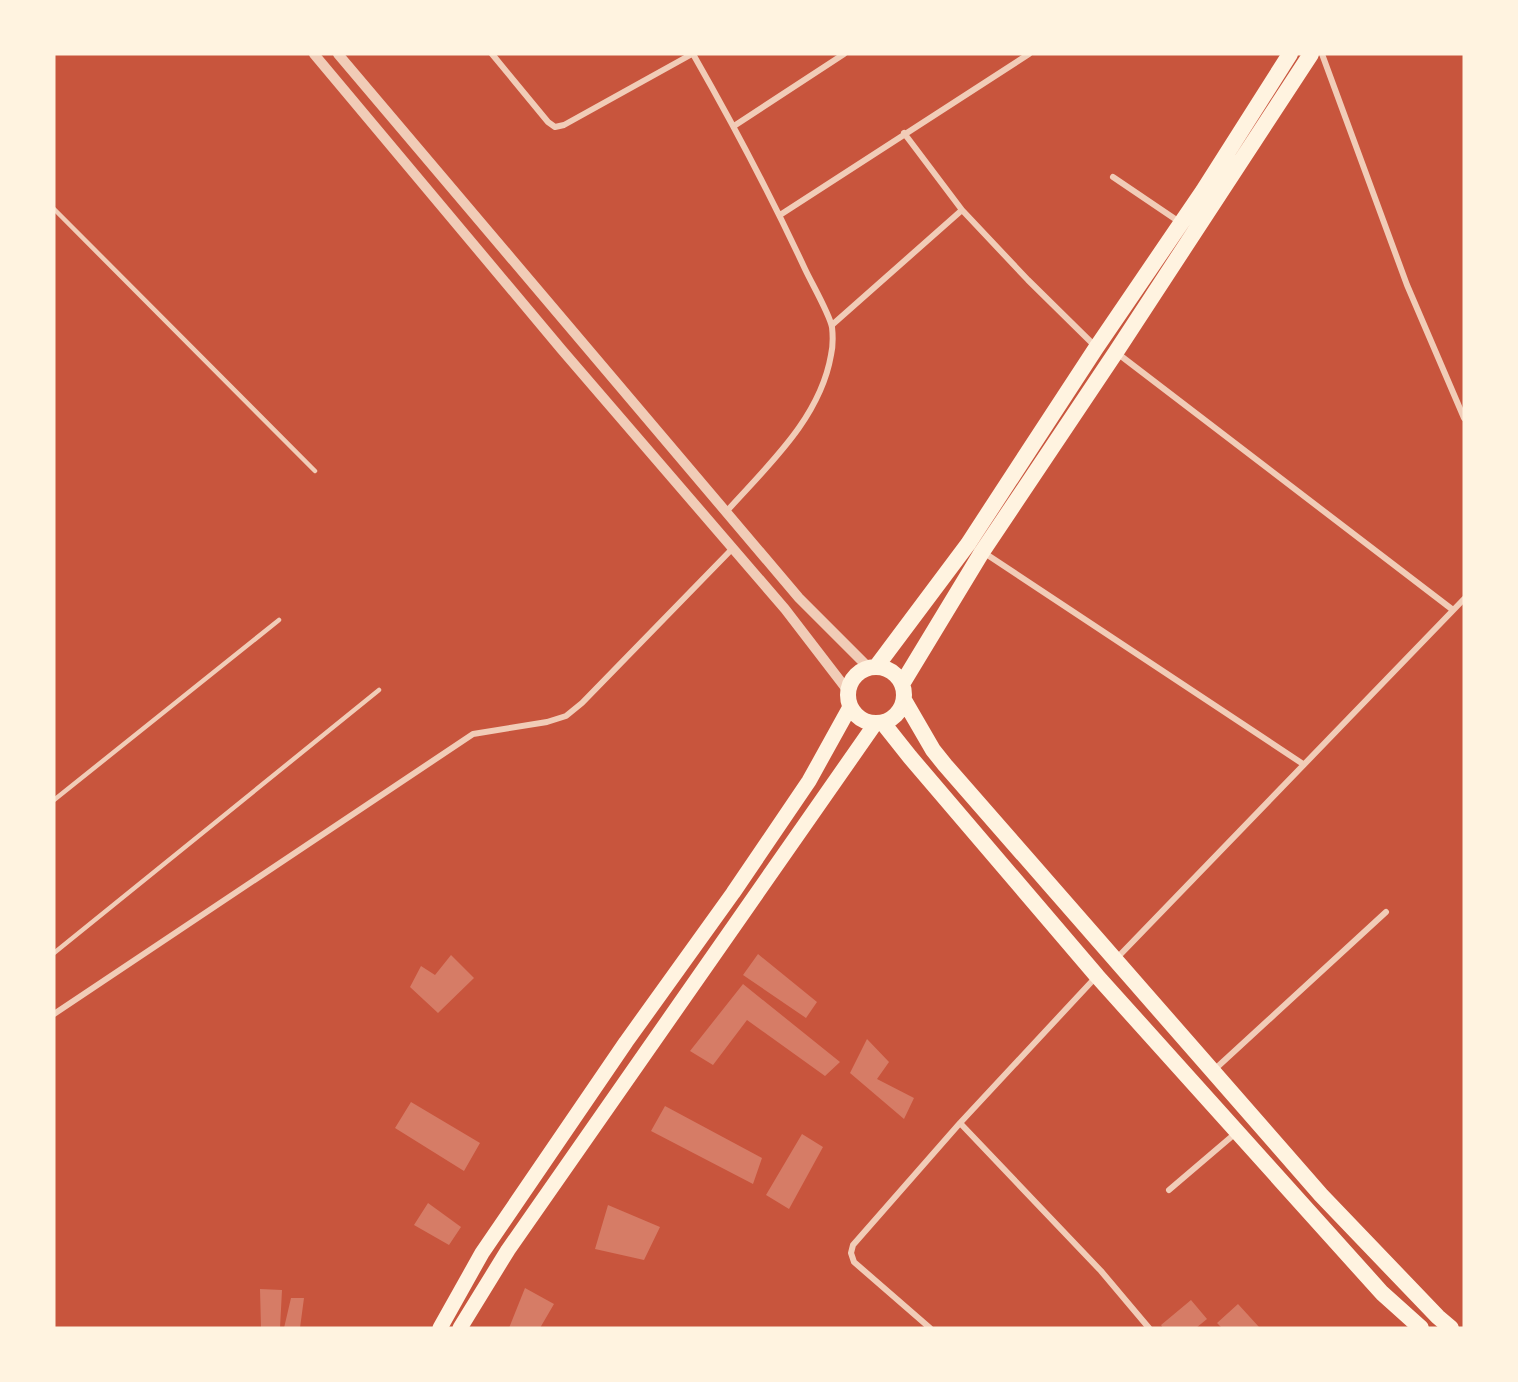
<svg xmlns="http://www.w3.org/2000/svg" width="1518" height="1382" font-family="'Archivo Narrow',sans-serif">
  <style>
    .building { fill: #d67c66 }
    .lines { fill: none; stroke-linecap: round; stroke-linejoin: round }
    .service { stroke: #f1ccb7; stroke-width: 4.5 }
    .minor { stroke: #f1ccb7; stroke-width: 6 }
    .tertiary { stroke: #f1ccb7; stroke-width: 10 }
    .primary { stroke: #fff3e0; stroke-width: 15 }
    .trunk { stroke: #fff3e0; stroke-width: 16 }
  </style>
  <rect width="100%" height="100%" fill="#c8553d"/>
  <path class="building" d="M 758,954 L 817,1002 L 806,1018 L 743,975 Z
    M 451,955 L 474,978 L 438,1013 L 410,987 L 421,966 L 435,975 Z
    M 743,984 L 840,1062 L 825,1076 L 747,1020 L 713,1065 L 690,1051 Z
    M 867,1039 L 889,1062 L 877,1079 L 914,1098 L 904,1119 L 850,1073 Z
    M 411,1102 L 480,1143 L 464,1171 L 395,1128 Z
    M 665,1106 L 762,1158 L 753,1184 L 651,1131 Z
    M 802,1134 L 823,1147 L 789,1209 L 766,1195 Z
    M 428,1203 L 461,1227 L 449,1245 L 414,1225 Z
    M 608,1205 L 660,1227 L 644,1260 L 595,1249 Z
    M 525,1288 L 554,1304 L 540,1328 L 509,1328 Z
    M 260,1289 L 282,1290 L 280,1328 L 261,1328 Z
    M 291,1298 L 304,1298 L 300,1328 L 284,1328 Z
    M 1191,1300 L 1207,1319 L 1196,1328 L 1163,1328 L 1161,1325 Z
    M 1238,1304 L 1259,1327 L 1258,1328 L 1222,1328 L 1217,1323 Z"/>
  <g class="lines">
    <path class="service" d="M 54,209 L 315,471
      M 54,800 L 279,620
      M 54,953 L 379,690"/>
    <path class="minor" d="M 492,54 L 548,122 L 555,127 L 564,125 L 692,54
      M 693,54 C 733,124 771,196 805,269 C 812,284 829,313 832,327 C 833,336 833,346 831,355 C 820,419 767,466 726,512
      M 1322,54 L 1407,285 L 1464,418
      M 734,126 L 844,54
      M 904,133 L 962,210 L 1028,280 L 1096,347
      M 1113,177 L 1181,223
      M 780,215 L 1029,54
      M 832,325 L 962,210
      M 1117,353 L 1453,610
      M 983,552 L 1303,764
      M 1116,959 L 1464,599
      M 54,1014 L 473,734 L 547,722 L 566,716 L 582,703 L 733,548
      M 1214,1070 L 1386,912
      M 960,1123 L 1101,1271 L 1149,1328
      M 1169,1190 L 1237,1132
      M 930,1328 L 854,1262 L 851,1253 L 853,1245 L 960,1123 L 1095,978"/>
    <path class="tertiary" d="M 314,54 L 562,350 L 785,609 L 848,691
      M 338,54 L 799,598 L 869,668"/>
    <path class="primary" d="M 440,1328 L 482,1253 L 626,1042 L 733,893 L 809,781 L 850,707
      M 460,1328 L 508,1250 L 875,724"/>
    <path class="trunk" d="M848 695a28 28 0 1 1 56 0a28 28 0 1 1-56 0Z
      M 876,667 L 968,544 L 1096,348 L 1203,191 L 1290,54
      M 902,684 L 982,552 L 1116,352 L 1311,54
      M 904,700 L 933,750 L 945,765 L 1321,1195 L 1438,1317 L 1451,1328
      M 883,723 L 910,757 L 1097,976 L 1382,1293 L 1421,1328"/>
  </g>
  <rect width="1518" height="1382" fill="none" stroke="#fff3e0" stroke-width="111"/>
</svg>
